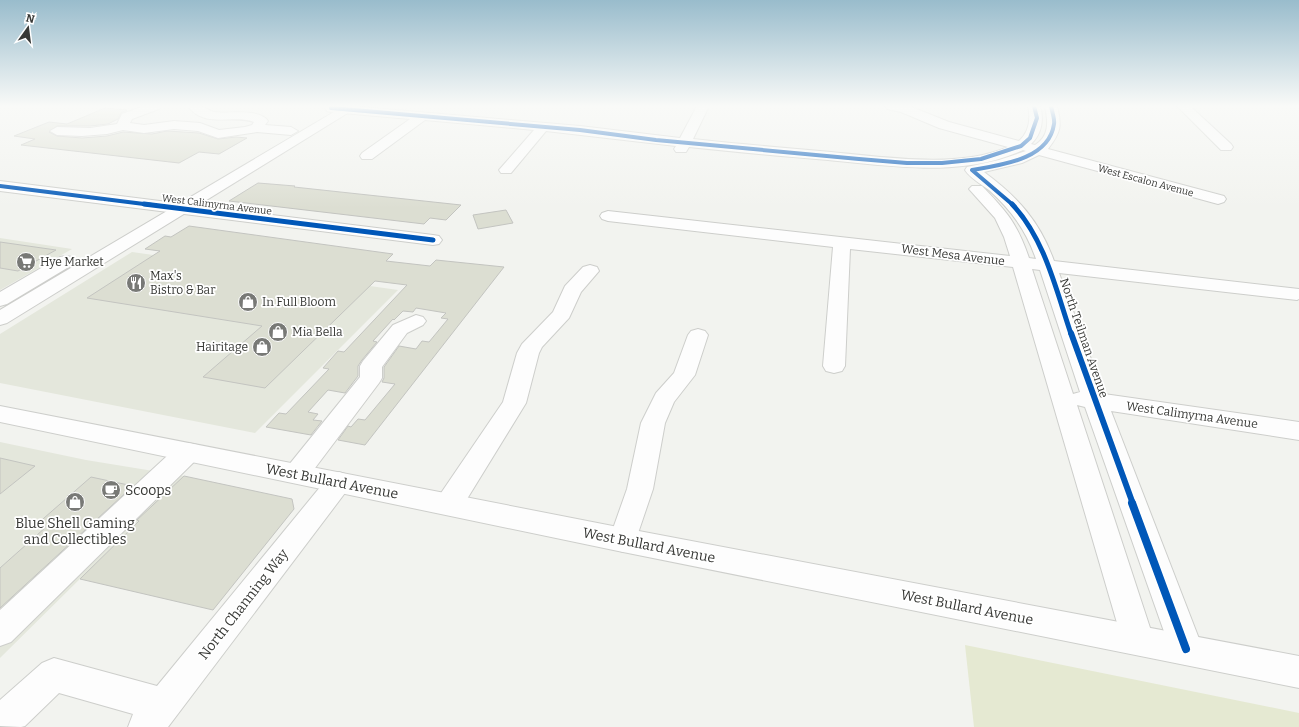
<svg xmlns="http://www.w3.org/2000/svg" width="1299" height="727" font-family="Bitter,serif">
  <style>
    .built { fill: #e4e7dc }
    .green { fill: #e5e9d2 }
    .building { fill: #dcded2; stroke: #c3c4c0 }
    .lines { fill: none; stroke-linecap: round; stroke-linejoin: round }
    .minor-casing { stroke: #cdcecb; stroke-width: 2 }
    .major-casing { stroke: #cdcecb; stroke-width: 2 }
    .minor { fill: #fdfdfd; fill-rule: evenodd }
    .major { fill: #fdfdfd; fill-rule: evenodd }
    .cycleway-far3-casing { stroke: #fff; stroke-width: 5.5 }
    .cycleway-far2-casing { stroke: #fff; stroke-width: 7 }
    .cycleway-far1-casing { stroke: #fff; stroke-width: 9 }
    .cycleway-casing { stroke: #fff; stroke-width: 11 }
    .cycleway-far3 { stroke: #0057b8; stroke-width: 4 }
    .cycleway-far2 { stroke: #0057b8; stroke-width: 5 }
    .cycleway-far1 { stroke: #0057b8; stroke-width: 6 }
    .cycleway { stroke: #0057b8; stroke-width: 8 }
    .labels { text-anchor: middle; stroke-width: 3.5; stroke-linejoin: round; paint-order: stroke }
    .far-street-label { font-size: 10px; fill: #373835; stroke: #fff }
    .street-label { font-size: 12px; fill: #373835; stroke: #fff }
    .poi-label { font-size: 12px; fill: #373835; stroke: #fff; text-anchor: start }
    .near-street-label { font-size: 14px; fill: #373835; stroke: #fff }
    .near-poi-label { font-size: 14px; fill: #373835; stroke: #fff; text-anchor: start }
  </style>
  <rect width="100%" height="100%" fill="#f2f3ef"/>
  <path class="built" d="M 0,238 L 72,249 L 0,290 Z
    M 132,252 L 398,290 L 255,433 L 0,383 L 0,334 Z
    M 0,442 L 86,460 L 184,476 L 0,658 Z"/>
  <path class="green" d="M 965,645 L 1299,713 L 1299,727 L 974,727 Z"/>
  <path class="building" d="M 105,108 L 127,110 L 121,113 L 118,119 L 108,124 L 90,126 L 57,126 L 49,132 L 57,136 L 82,138 L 107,136 L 123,132 L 152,134 L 167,131 L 199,133 L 218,139 L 236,137 L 247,138 L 219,154 L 199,152 L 179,163 L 21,145 L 35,139 L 14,136 L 49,122 L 67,124 Z
    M 258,183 L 295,186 L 294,187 L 461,205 L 446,220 L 430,218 L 424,224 L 229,201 Z
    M 506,210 L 513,223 L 478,229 L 473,215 Z
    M 189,226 L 393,254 L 386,261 L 430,266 L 436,260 L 504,267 L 365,445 L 338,440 L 348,426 L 351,427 L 358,419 L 365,420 L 395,384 L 382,382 L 384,378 L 384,367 L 399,346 L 416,349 L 422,341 L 429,342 L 448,319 L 441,318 L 446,313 L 416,308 L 413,312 L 403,311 L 394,320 L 393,319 L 373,341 L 377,342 L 362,360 L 358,366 L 358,376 L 345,393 L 328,390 L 308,412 L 318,414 L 313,420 L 322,421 L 311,435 L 266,427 L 279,413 L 286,414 L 329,369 L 323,368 L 338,351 L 344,352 L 407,285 L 375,281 L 265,388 L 203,377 L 262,326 L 87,298 L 160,251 L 145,249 L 165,236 L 171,237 Z
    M 0,242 L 56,250 L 18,271 L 0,268 Z
    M 0,458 L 35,466 L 0,494 Z
    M 184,476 L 292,499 L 294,509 L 213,610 L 80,579 L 139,521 L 137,520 Z
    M 91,477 L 133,486 L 0,608 L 0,568 L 46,527 L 36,525 Z"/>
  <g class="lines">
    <defs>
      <path id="minor" d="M 144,106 L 161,106 L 159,109 L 132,119 L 130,123 L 144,125 L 174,121 L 200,123 L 219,130 L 245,127 L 252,125 L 254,122 C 233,114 204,129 188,106 C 192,106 197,105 201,106 C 205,107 209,111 214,112 C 228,114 260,108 268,121 L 265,125 L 291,127 L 298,131 L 291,135 L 257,132 L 218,138 L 198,131 L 174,129 L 144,133 L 123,130 L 107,134 L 82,136 L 57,135 L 50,131 L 57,127 L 90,128 L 117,124 L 122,114 Z
        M 326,106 L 351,106 L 580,126 L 680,138 L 697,106 L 709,106 L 693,139 C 739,144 785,148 831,152 C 885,157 958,169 1008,147 L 939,128 L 901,112 L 887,109 L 885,106 L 909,106 L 949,122 L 1019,141 C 1029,132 1031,119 1028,106 L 1040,106 C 1044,119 1042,134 1031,144 L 1035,145 C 1050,136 1048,121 1045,106 L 1057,106 C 1062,126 1061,132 1048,149 L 1224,196 L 1226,199 L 1224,202 L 1218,204 L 1039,155 L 1022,163 L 984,172 C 1018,197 1040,222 1054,261 L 1299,289 L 1299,299 L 1297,300 L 1059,273 L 1104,394 L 1299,422 L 1299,440 L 1111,411 L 1203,649 L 1198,660 L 1186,665 L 1174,660 L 1085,407 L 1077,405 L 1154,640 L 1150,651 L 1138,655 L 1126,651 L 1122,640 L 1013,267 L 850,249 L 845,366 L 842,371 L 834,373 L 826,371 L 823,366 L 833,247 L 608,221 L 602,219 L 600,216 L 602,213 L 608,211 L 1010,256 L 1004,237 L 995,218 L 969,189 L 972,186 L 982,186 C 1007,212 1017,223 1029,258 L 1036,259 C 1026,230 1011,210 989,190 C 981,184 970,178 965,170 L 967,167 L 999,160 L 1026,151 L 1023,150 C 962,178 891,166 828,160 C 781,156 735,152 689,147 L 686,152 L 676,152 L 674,149 L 676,146 L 546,131 L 511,173 L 501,173 L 499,170 L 534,130 L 425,120 L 372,159 L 362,159 L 360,156 L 362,153 L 410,119 L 331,112 L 327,111 L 325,108 ZM 1032,269 L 1040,270 L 1080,392 L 1073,394 Z
        M 1177,106 L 1190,106 L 1231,144 L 1233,147 L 1231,150 L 1221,150 Z
        M 0,181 L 433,235 L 439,236 L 442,240 L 439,244 L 433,245 L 0,191 Z
        M 590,265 L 597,267 L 599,271 L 581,292 L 569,318 L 542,347 L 539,353 L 526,403 L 459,512 L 449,515 L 439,512 L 435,504 L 439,496 L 503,402 L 517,353 L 522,344 L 553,312 L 565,286 L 583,267 Z
        M 416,315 L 423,317 L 426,321 L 423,325 L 407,333 L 382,367 L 382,378 L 379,383 L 306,480 L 297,483 L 288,480 L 284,473 L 288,466 L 360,377 L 360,366 L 363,361 L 393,325 Z
        M 698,329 L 705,331 L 708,335 L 695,375 L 674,402 L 665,423 L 653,489 L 633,548 L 623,552 L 613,548 L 609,540 L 627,489 L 641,423 L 656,393 L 674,373 L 688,335 L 691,331 Z
        M 188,443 L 197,445 L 201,452 L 197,459 L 11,642 L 0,646 L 0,610 L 179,445 Z
        M 339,472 L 348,475 L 352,482 L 348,489 L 168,727 L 128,727 L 133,714 L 59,693 L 25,726 L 21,727 L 0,726 L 0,700 L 42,663 L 54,658 L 157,686 L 330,475 Z"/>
      <path id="major" d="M 344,106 L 359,106 L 7,323 L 0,325 L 0,310 Z
        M 66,256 L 72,257 L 75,261 L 72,265 L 7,304 L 0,306 L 0,292 L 60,257 Z
        M 0,406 L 623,528 L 1299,656 L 1299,688 L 623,552 L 0,422 Z"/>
    </defs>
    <use href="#minor" class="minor-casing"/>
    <use href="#major" class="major-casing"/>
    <use href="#minor" class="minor"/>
    <use href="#major" class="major"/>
    <defs>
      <path id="cycleway-far3" d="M 331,108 L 580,130 L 656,140 L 859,159 L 907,163 L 942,163 L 981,159 L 1021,146 L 1030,138 L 1037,118 L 1034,106
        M 0,186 L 152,205
        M 1013,205 L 972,170 C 1000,165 1049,160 1054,124 C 1055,119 1052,112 1051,106"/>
      <path id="cycleway-far2" d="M 144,204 L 433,240
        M 1012,204 C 1045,239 1056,290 1071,334"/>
      <path id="cycleway-far1" d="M 1071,333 L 1133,504"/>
      <path id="cycleway" d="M 1132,503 L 1186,649"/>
    </defs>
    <use href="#cycleway-far3" class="cycleway-far3-casing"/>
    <use href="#cycleway-far2" class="cycleway-far2-casing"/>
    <use href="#cycleway-far1" class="cycleway-far1-casing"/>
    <use href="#cycleway" class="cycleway-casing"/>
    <use href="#cycleway-far3" class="cycleway-far3"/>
    <use href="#cycleway-far2" class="cycleway-far2"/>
    <use href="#cycleway-far1" class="cycleway-far1"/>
    <use href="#cycleway" class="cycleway"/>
  </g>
  <linearGradient id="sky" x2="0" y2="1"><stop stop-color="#99bccc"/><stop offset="0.51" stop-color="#f9faf8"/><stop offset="1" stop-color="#f9faf8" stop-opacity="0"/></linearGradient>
  <rect width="1299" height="208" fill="url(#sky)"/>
  <defs>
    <symbol id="supermarket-disc" viewBox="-11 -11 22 22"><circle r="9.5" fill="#787976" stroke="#fff"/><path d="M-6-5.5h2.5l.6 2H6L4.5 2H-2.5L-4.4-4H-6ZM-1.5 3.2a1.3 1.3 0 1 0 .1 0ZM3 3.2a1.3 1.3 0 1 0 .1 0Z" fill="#fff"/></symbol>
    <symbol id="restaurant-disc" viewBox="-11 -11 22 22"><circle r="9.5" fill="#787976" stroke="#fff"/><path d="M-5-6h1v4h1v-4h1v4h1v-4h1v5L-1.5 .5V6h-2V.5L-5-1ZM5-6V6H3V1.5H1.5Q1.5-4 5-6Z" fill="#fff"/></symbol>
    <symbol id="shop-disc" viewBox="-11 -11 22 22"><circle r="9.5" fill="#787976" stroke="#fff"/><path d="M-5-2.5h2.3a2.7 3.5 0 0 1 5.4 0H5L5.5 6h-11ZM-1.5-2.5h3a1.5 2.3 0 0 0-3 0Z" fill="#fff"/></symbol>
    <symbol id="cafe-disc" viewBox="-11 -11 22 22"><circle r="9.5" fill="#787976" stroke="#fff"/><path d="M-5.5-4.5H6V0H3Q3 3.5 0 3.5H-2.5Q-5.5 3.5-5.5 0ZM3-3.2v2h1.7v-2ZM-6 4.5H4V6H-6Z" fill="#fff"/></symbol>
  </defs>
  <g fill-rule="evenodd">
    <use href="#supermarket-disc" x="15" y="251" width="22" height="22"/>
    <use href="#restaurant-disc" x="125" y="272" width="22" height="22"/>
    <use href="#shop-disc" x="237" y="291" width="22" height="22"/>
    <use href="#shop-disc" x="267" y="321" width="22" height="22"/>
    <use href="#shop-disc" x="251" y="336" width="22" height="22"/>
    <use href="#cafe-disc" x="100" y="479" width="22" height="22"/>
    <use href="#shop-disc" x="64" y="491" width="22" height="22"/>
  </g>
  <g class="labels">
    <g class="far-street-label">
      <text transform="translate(1146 180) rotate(15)" y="4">West Escalon Avenue</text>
      <text transform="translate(217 204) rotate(7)" y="4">West Calimyrna Avenue</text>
    </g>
    <g class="street-label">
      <text transform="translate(953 255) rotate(7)" y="4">West Mesa Avenue</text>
      <text transform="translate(1084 338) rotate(71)" y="4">North Teilman Avenue</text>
      <text transform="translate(1192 415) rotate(8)" y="4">West Calimyrna Avenue</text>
    </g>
    <g class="poi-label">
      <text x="40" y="266">Hye Market</text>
      <text x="150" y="280">Max's<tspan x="150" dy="14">Bistro &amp; Bar</tspan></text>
      <text x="262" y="306">In Full Bloom</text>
      <text x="292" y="336">Mia Bella</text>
      <text x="248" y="351" text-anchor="end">Hairitage</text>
    </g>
    <g class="near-street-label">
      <text transform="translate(332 481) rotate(11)" y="5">West Bullard Avenue</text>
      <text transform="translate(649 545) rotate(11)" y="5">West Bullard Avenue</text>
      <text transform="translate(243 604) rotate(-52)" y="5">North Channing Way</text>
      <text transform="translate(967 607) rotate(11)" y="5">West Bullard Avenue</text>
    </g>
    <g class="near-poi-label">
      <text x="125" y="495">Scoops</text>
      <text x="75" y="528" text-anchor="middle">Blue Shell Gaming<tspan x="75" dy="16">and Collectibles</tspan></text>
    </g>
  </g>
  <g transform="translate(28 28) rotate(14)" stroke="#ffffff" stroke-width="3" paint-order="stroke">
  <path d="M0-3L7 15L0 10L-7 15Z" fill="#373835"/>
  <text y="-6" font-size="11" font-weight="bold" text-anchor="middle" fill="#373835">N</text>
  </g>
</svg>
